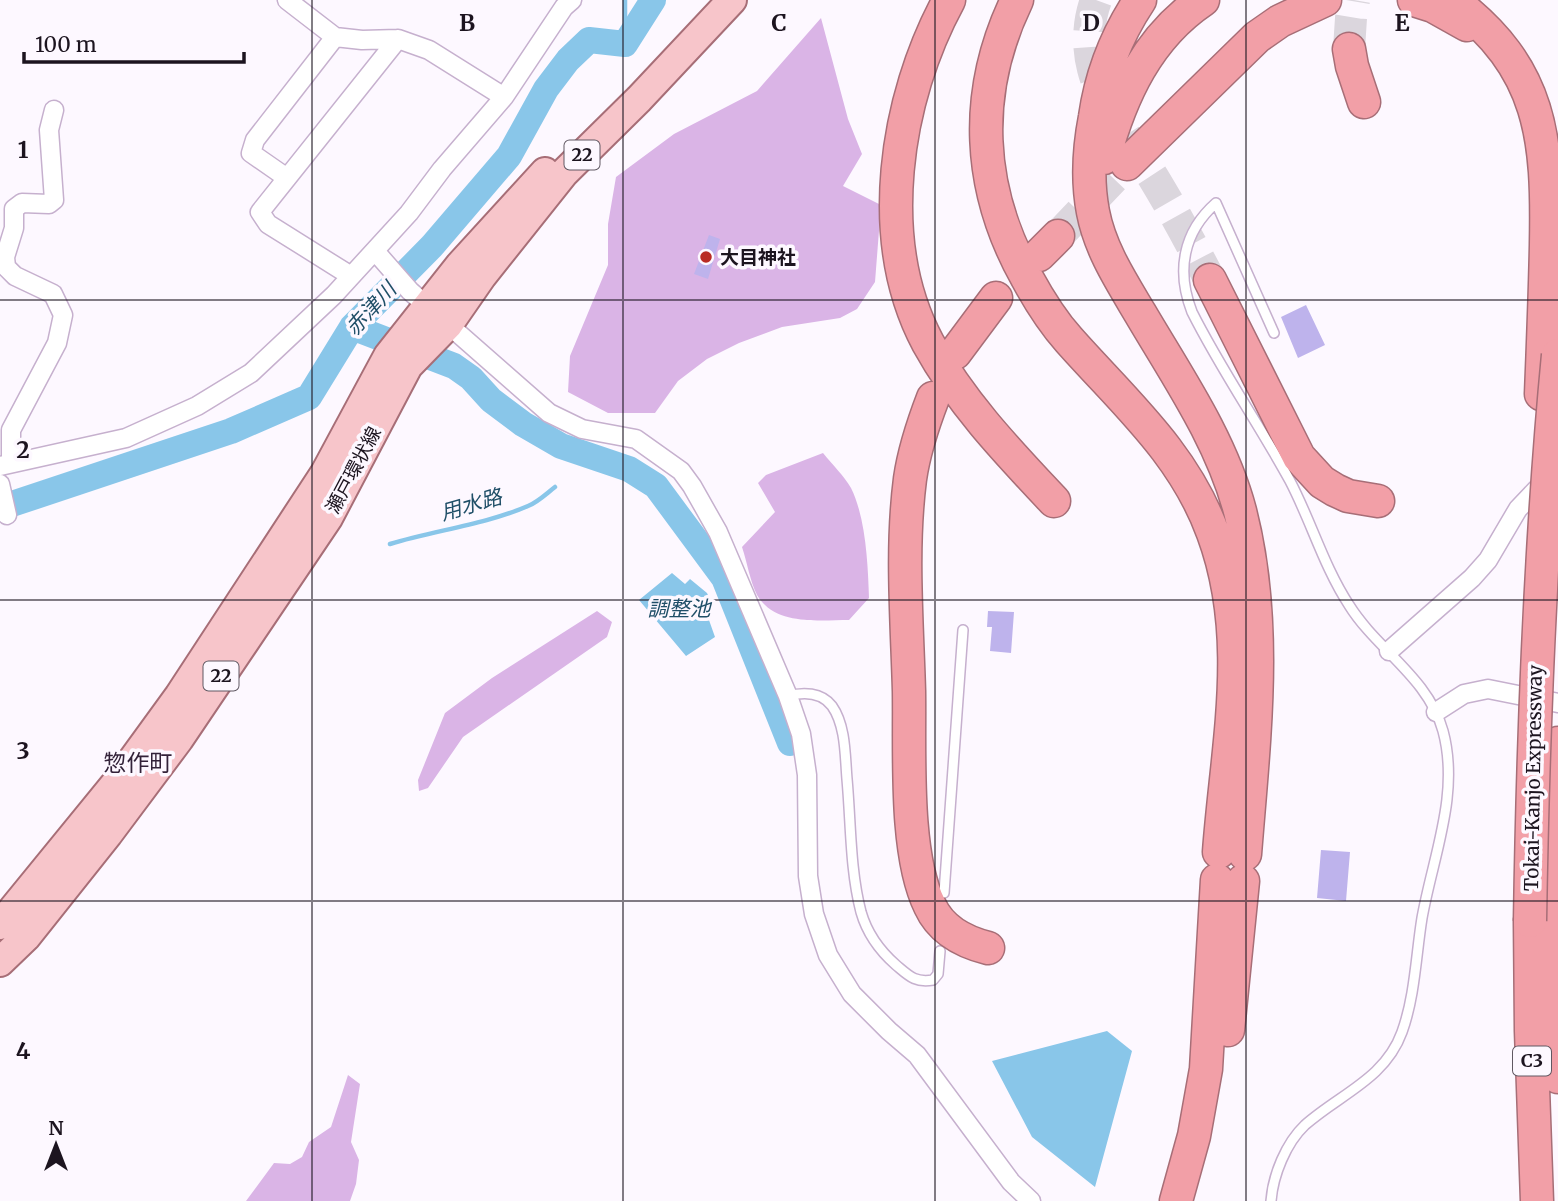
<svg xmlns="http://www.w3.org/2000/svg" width="1558" height="1201" font-family="Merriweather,'Noto Sans JP',serif">
  <style>
    .forest { fill: #dab4e6 }
    .water { fill: #89c6e9 }
    .lines { fill: none; stroke-linecap: round; stroke-linejoin: round }
    .stream { stroke: #89c6e9; stroke-width: 4.5 }
    .river { stroke: #89c6e9; stroke-width: 26 }
    .building { fill: #beb3ec }
    .motorway-tunnel { stroke: #dbd6dd; stroke-width: 32; stroke-dasharray: 32 16; stroke-linecap: butt }
    .service-casing { stroke: #c6b0ce; stroke-width: 12 }
    .minor-casing { stroke: #c6b0ce; stroke-width: 21 }
    .primary-casing { stroke: #a76e77; stroke-width: 32 }
    .motorway-casing { stroke: #a76e77; stroke-width: 35 }
    .service { stroke: #fff; stroke-width: 9 }
    .minor { stroke: #fff; stroke-width: 18 }
    .primary { stroke: #f7c5ca; stroke-width: 28 }
    .motorway { stroke: #f29fa7; stroke-width: 32 }
    .motorway-bridge-casing { stroke: #a76e77; stroke-width: 35; stroke-linecap: butt }
    .motorway-bridge { stroke: #f29fa7; stroke-width: 32 }
    .grid { fill: none; stroke: #1c141f; stroke-width: 2; stroke-opacity: 0.55 }
    .poi-dot { fill: #b92b24; stroke: #fdf8ff; stroke-width: 2.5 }
    .labels { text-anchor: middle; stroke-width: 7; stroke-linejoin: round; paint-order: stroke }
    .shield { fill: #fdf8ff; stroke: #605862; stroke-width: 2 }
    .shield-label { font-size: 18px; font-weight: bold; fill: #1c141f }
    .poi-label { font-size: 19px; font-weight: bold; fill: #1c141f; stroke: #fdf8ff; text-anchor: start }
    .street-label { font-size: 19px; fill: #1c141f; stroke: #fdf8ff }
    .water-label { font-size: 21px; font-style: italic; fill: #204f68; stroke: #fdf8ff }
    .quarter-label { font-size: 23px; fill: #332239; stroke: #fdf8ff }
    .grid-label { font-size: 23px; text-anchor: middle; font-weight: bold; fill: #1c141f; stroke: #fdf8ff; stroke-width: 7; stroke-linejoin: round; paint-order: stroke }
  </style>
  <rect width="100%" height="100%" fill="#fdf8ff"/>
  <path class="forest" d="M 821,18 L 848,119 L 862,154 L 843,186 L 881,205 L 875,282 L 857,309 L 840,318 L 782,327 L 739,343 L 707,359 L 678,381 L 655,413 L 608,413 L 568,392 L 570,356 L 608,265 L 608,224 L 616,177 L 674,134 L 757,91 Z
    M 823,453 C 832,464 844,476 851,488 C 866,518 868,566 869,598 L 849,620 C 819,620 775,626 757,595 C 750,581 747,562 742,547 L 775,512 L 758,483 L 766,475 Z
    M 597,611 L 612,622 L 607,637 L 463,737 L 428,788 L 419,791 L 418,780 L 445,713 L 492,678 Z
    M 348,1075 L 360,1084 L 351,1142 L 359,1160 L 356,1184 L 350,1201 L 246,1201 L 274,1163 L 290,1164 L 302,1157 L 309,1142 L 331,1127 Z"/>
  <path class="water" d="M 672,573 L 685,584 L 690,579 L 707,593 L 711,602 L 704,606 L 715,637 L 686,656 L 639,600 Z
    M 1107,1031 L 1132,1051 L 1095,1187 L 1032,1137 L 992,1061 Z"/>
  <g class="lines">
    <path class="stream" d="M 625,0 L 625,44
      M 390,544 C 436,530 484,525 528,506 C 538,502 547,493 555,487"/>
    <path class="river" d="M 352,327 L 454,366 L 471,378 L 491,400 L 523,424 L 561,446 L 629,469 L 656,486 L 724,578 L 790,743
      M 0,508 L 231,431 L 309,397 L 352,327 L 432,246 L 509,156 L 546,89 L 568,60 L 589,40 L 625,44 L 653,0"/>
  </g>
  <path class="building" d="M 709,235 L 720,239 L 708,279 L 694,274 Z
    M 1306,305 L 1325,345 L 1298,358 L 1281,317 Z
    M 988,611 L 1014,612 L 1011,653 L 990,651 L 992,627 L 987,627 Z
    M 1321,850 L 1350,852 L 1346,901 L 1317,898 Z"/>
  <g class="lines">
    <path class="motorway-tunnel" d="M 1096,0 C 1088,22 1087,46 1093,69 C 1102,105 1132,145 1153,177 C 1173,210 1192,245 1210,280
      M 1349,49 L 1351,18 L 1354,0
      M 1058,236 L 1127,164"/>
    <defs>
      <path id="service" d="M 788,696 C 803,692 821,692 832,706 C 846,726 845,756 847,779 C 851,823 850,870 861,912 C 867,933 880,951 896,965 C 909,976 915,983 933,980 L 938,974 L 940,951
        M 944,893 L 963,630
        M 1271,1201 C 1273,1175 1286,1143 1305,1125 C 1340,1094 1385,1079 1402,1032 C 1415,996 1416,955 1422,918 C 1433,856 1460,794 1443,731 C 1428,677 1377,650 1349,605 C 1324,567 1311,521 1290,481 C 1259,424 1221,370 1192,312 C 1176,271 1183,232 1216,203 L 1274,333"/>
      <path id="minor" d="M 287,0 L 335,37 L 362,40 L 398,39 L 429,50 L 504,97
        M 287,178 L 251,153 L 255,140 L 335,37
        M 375,251 L 410,291 L 549,413 L 582,429 L 636,439 L 681,471 L 692,486 L 718,532 L 788,696 L 801,734 L 807,775 L 808,876 L 814,914 L 828,955 L 852,994 L 889,1031 L 917,1055 L 1011,1182 L 1031,1201
        M 351,276 L 268,224 L 260,212 L 398,39
        M 11,463 L 11,430 L 57,343 L 63,315 L 53,294 L 15,276 L 6,267 L 5,257 L 14,228 L 14,209 L 22,203 L 49,204 L 54,200 L 49,130 L 54,110
        M 0,466 L 126,438 L 197,406 L 251,373 L 334,295 L 409,213 L 442,169 L 504,97 L 564,7 L 572,0
        M 0,484 L 7,515
        M 1389,651 L 1472,578 L 1488,560 L 1518,509 L 1537,489
        M 1436,712 L 1464,694 L 1488,689 L 1558,703"/>
      <path id="primary" d="M 0,925 L 115,784 L 179,696 L 325,473 L 388,356 L 460,265 L 545,172
        M 0,962 L 26,937 L 108,834 L 179,739 L 328,518 L 408,366 L 448,325 L 482,276 L 564,173 L 639,99 L 732,0"/>
      <path id="motorway" d="M 949,0 C 895,99 873,240 928,343 C 961,403 1007,451 1054,501
        M 1017,0 C 972,93 977,189 1027,278 C 1039,300 1052,321 1069,340 C 1123,401 1184,453 1213,533 C 1252,638 1227,744 1219,852
        M 1140,0 C 1116,36 1101,75 1095,117 C 1089,148 1087,181 1093,212 C 1100,249 1121,281 1140,313 C 1177,376 1221,439 1240,511 C 1269,623 1254,740 1245,854
        M 1414,0 L 1433,6 L 1467,25
        M 1452,0 C 1543,68 1548,139 1546,245 C 1545,295 1543,344 1541,394
        M 1349,49 L 1352,66 L 1364,102
        M 1104,158 C 1121,95 1148,37 1203,0
        M 1127,164 L 1257,37 L 1280,21 L 1325,0
        M 1039,255 L 1058,236
        M 1210,280 L 1299,457 L 1322,482 L 1335,490 L 1348,496 L 1378,501
        M 955,353 L 996,298
        M 933,398 C 923,424 914,451 910,479 C 901,549 907,621 909,691 C 910,751 904,854 930,906 C 941,930 964,942 988,948
        M 1558,743 L 1556,921 L 1558,1077
        M 1530,921 L 1531,1031 L 1537,1201
        M 1228,1030 L 1243,881
        M 1176,1201 L 1194,1136 L 1206,1069 L 1217,880"/>
    </defs>
    <use href="#service" class="service-casing"/>
    <use href="#minor" class="minor-casing"/>
    <use href="#primary" class="primary-casing"/>
    <use href="#motorway" class="motorway-casing"/>
    <use href="#service" class="service"/>
    <use href="#minor" class="minor"/>
    <use href="#primary" class="primary"/>
    <use href="#motorway" class="motorway"/>
    <defs>
      <path id="motorway-bridge" d="M 1530,921 C 1533,732 1540,543 1558,355"/>
    </defs>
    <use href="#motorway-bridge" class="motorway-bridge-casing"/>
    <use href="#motorway-bridge" class="motorway-bridge"/>
  </g>
  <path class="grid" d="M 312,0 L 312,1201M 623,0 L 623,1201M 935,0 L 935,1201M 1246,0 L 1246,1201M 0,300 L 1558,300M 0,600 L 1558,600M 0,901 L 1558,901"/>
  <circle class="poi-dot" cx="706" cy="257" r="7"/>
  <g class="labels">
    <g class="shield">
      <rect x="564.5" y="140.5" width="35" height="29" rx="5"/>
      <rect x="203.5" y="661.5" width="35" height="29" rx="5"/>
      <rect x="1513" y="1046.5" width="38" height="29" rx="5"/>
    </g>
    <g class="shield-label">
      <text x="582" y="161">22</text>
      <text x="221" y="682">22</text>
      <text x="1532" y="1067">C3</text>
    </g>
    <g class="poi-label">
      <text x="720" y="264">大目神社</text>
    </g>
    <g class="street-label">
      <text transform="translate(353 470) rotate(-62)" y="7">瀬戸環状線</text>
      <text transform="translate(1533 778) rotate(-89)" y="7">Tokai-Kanjo Expressway</text>
    </g>
    <g class="water-label">
      <text transform="translate(371 309) rotate(-48)" y="7">赤津川</text>
      <text transform="translate(471 505) rotate(-16)" y="7">用水路</text>
      <text x="679" y="616">調整池</text>
    </g>
    <g class="quarter-label">
      <text x="138" y="771">惣作町</text>
    </g>
  </g>
  <g class="grid-label">
    <text x="467" y="31">B</text>
    <text x="779" y="31">C</text>
    <text x="1091" y="31">D</text>
    <text x="1402" y="31">E</text>
    <text x="23" y="158">1</text>
    <text x="23" y="458">2</text>
    <text x="23" y="759">3</text>
    <text x="23" y="1059">4</text>
  </g>
  <g transform="translate(56 1145)" stroke="#fdf8ff" stroke-width="5" paint-order="stroke">
  <path d="M0-5L12 26L0 18L-12 26Z" fill="#1c141f"/>
  <text y="-10" font-size="19" font-weight="bold" text-anchor="middle" fill="#1c141f">N</text>
  </g>
  <path d="M24 52v10h220v-10" fill="none" stroke="#1c141f" stroke-width="3.5"/>
  <text x="35" y="52" font-size="21" fill="#1c141f" stroke="#fdf8ff" stroke-width="5" paint-order="stroke">100 m</text>
</svg>
